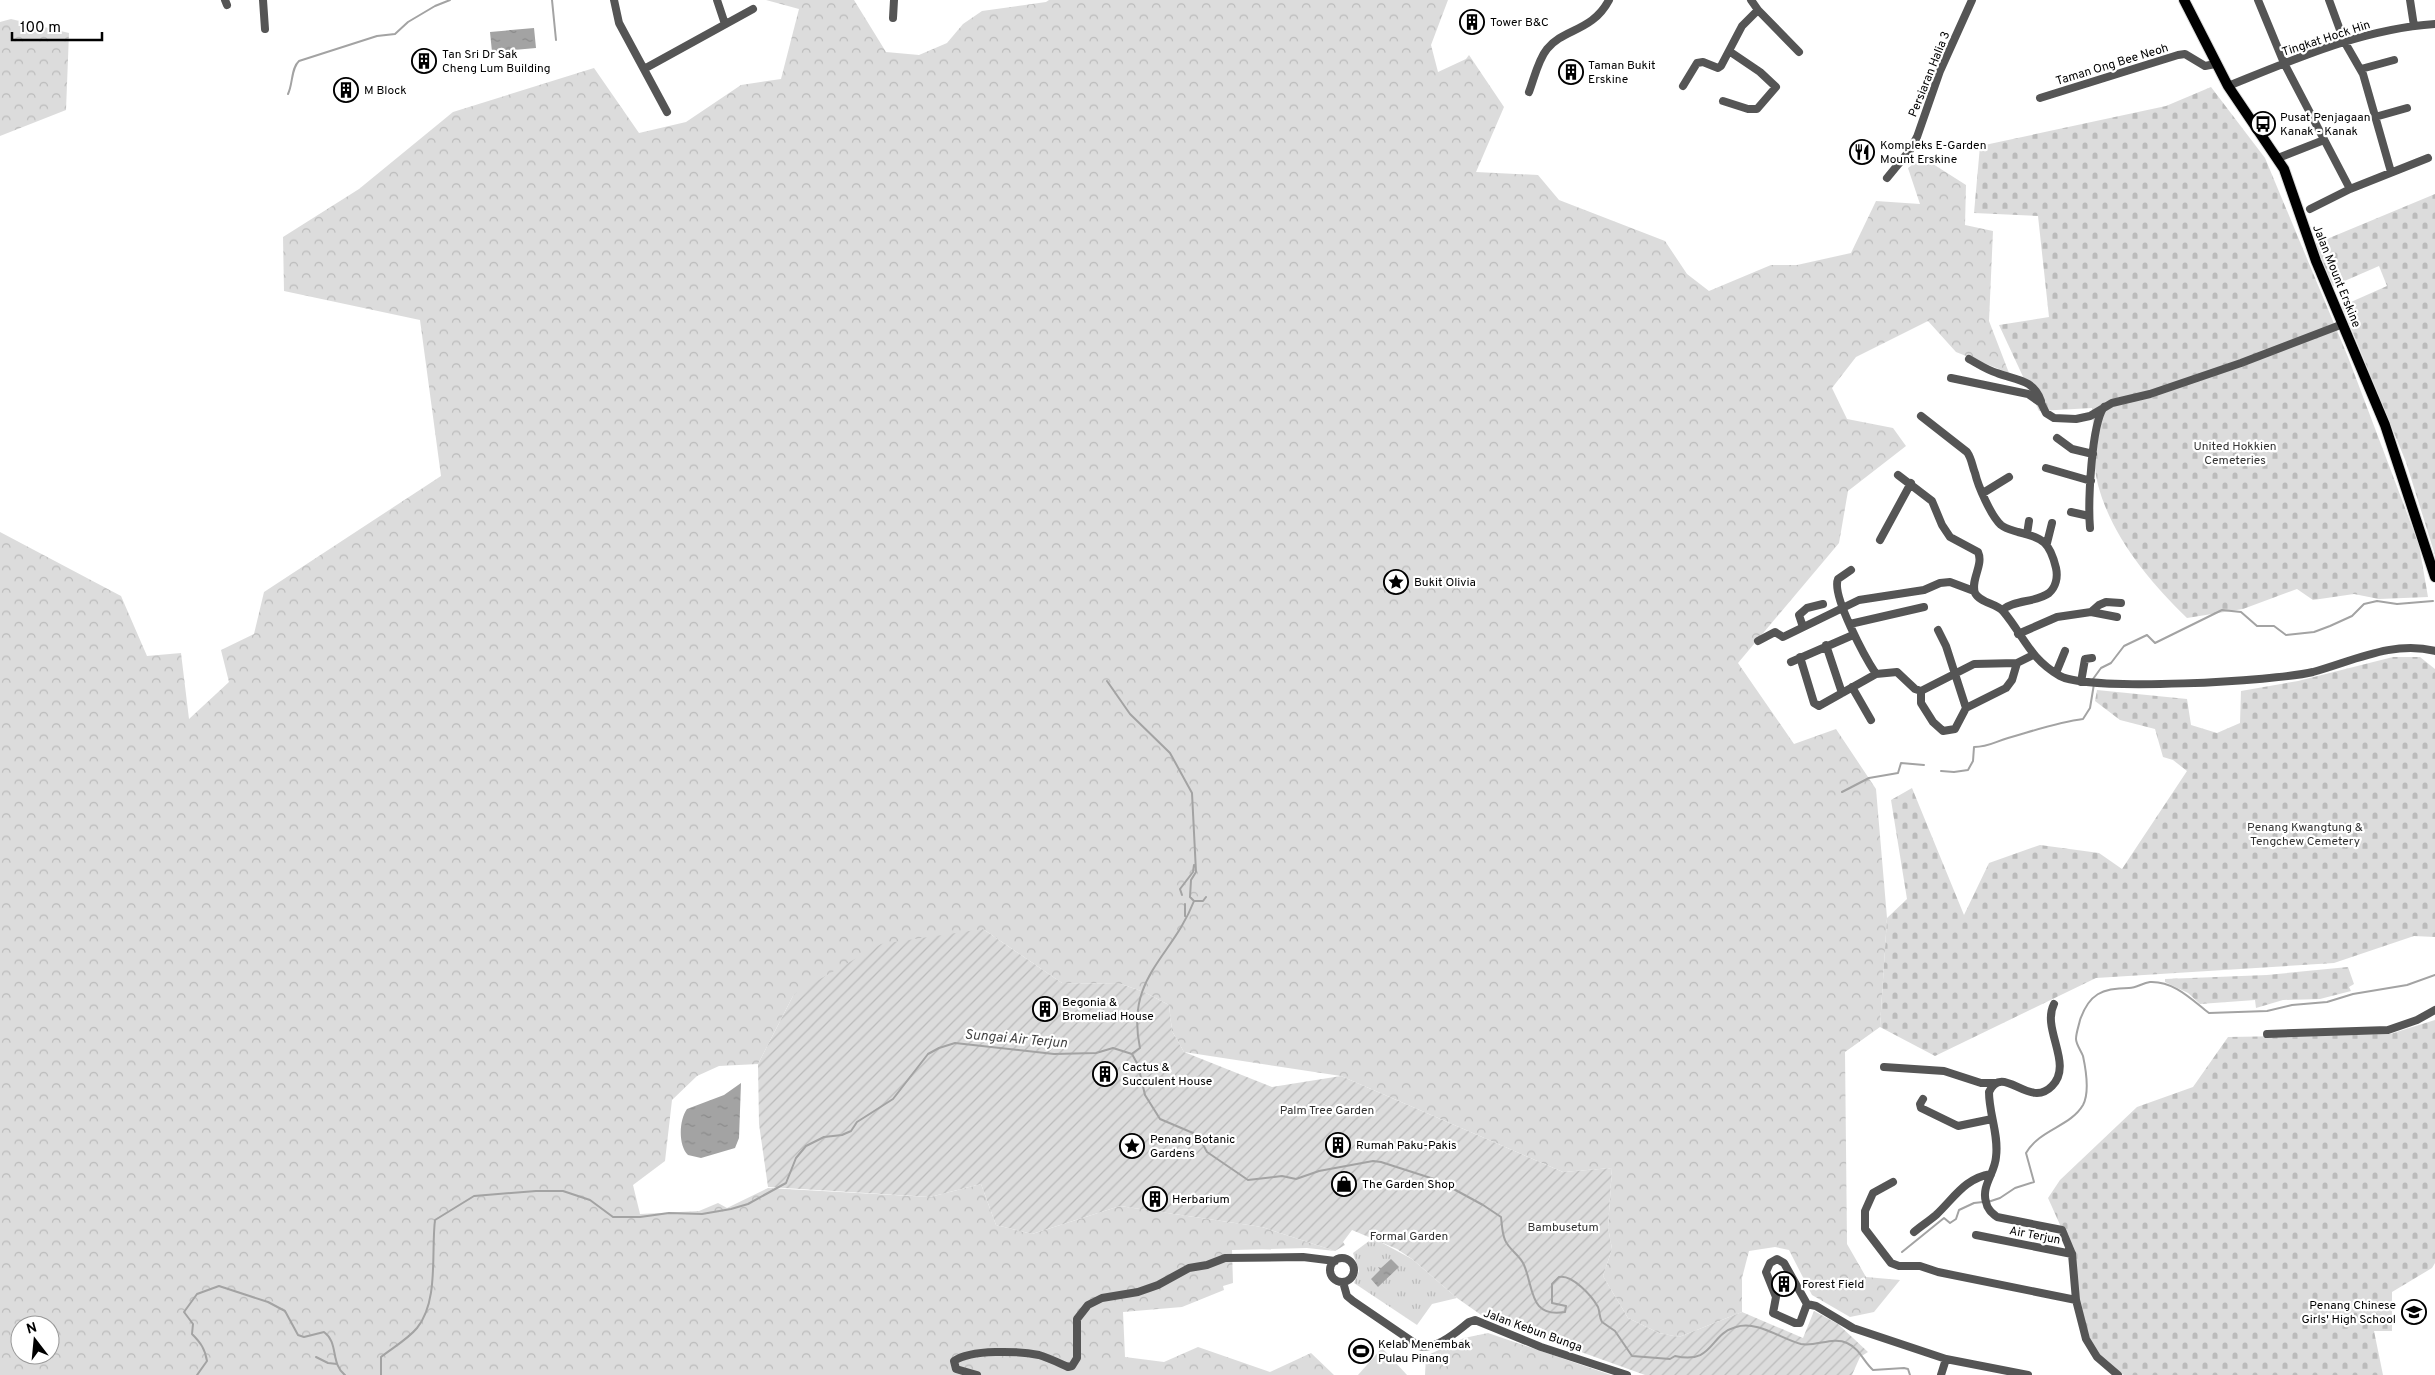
<svg xmlns="http://www.w3.org/2000/svg" width="2435" height="1375" font-family="Overpass,sans-serif">
  <style>
    .grass { fill: url(#grass-tufts) }
    .forest { fill: url(#forest-crowns); fill-rule: evenodd }
    .cemetery { fill: url(#cemetery-stones) }
    .garden { fill: url(#garden-furrows) }
    .pitch { fill: #dcdcdc }
    .water { fill: url(#water-ripples) }
    .lines { fill: none; stroke-linecap: round; stroke-linejoin: round }
    .stream { stroke: #a3a3a3; stroke-width: 2 }
    .major-casing { stroke: #dbdbdb; stroke-width: 12 }
    .minor { stroke: #555; stroke-width: 8 }
    .major { stroke: #000; stroke-width: 10 }
    .labels { text-anchor: middle; stroke-width: 4.5; stroke-linejoin: round; paint-order: stroke }
    .poi-label { font-size: 12px; fill: #000; stroke: #fff; text-anchor: start }
    .street-label { font-size: 12px; fill: #000; stroke: #fff }
    .park-label { font-size: 12px; fill: #333; stroke: #fff }
    .water-label { font-size: 14px; font-style: italic; fill: #444; stroke: #fff }
  </style>
  <defs>
    <pattern id="grass-tufts" width="24" height="20" patternUnits="userSpaceOnUse" patternTransform="scale(1.25)"><rect width="24" height="20" fill="#dcdcdc"/><path d="M3 7l-1-3M5 7V3M7 7l1-3M15 17l-1-3M17 17v-4M19 17l1-3" fill="none" stroke="#bbb"/></pattern>
    <pattern id="forest-crowns" width="20" height="18" patternUnits="userSpaceOnUse" patternTransform="scale(1.25)"><rect width="20" height="18" fill="#dcdcdc"/><path d="M2 6a3 3 0 1 1 6 0M12 15a3 3 0 1 1 6 0" fill="none" stroke="#bbb"/></pattern>
    <pattern id="cemetery-stones" width="16" height="16" patternUnits="userSpaceOnUse" patternTransform="scale(1.25)"><rect width="16" height="16" fill="#dcdcdc"/><path d="M2 7V4a2 2 0 0 1 4 0v3zM10 15v-3a2 2 0 0 1 4 0v3z" fill="#bbb"/></pattern>
    <pattern id="garden-furrows" width="10" height="10" patternUnits="userSpaceOnUse" patternTransform="scale(1.25)"><rect width="10" height="10" fill="#dcdcdc"/><path d="M-1 1l2-2M0 10L10 0M9 11l2-2" fill="none" stroke="#bbb"/></pattern>
    <pattern id="water-ripples" width="26" height="14" patternUnits="userSpaceOnUse" patternTransform="scale(1.25)"><rect width="26" height="14" fill="#a3a3a3"/><path d="M2 4q2-2 4 0t4 0M15 11q2-2 4 0t4 0" fill="none" stroke="#8b8b8b"/></pattern>
  </defs>
  <rect width="100%" height="100%" fill="#fff"/>
  <path class="grass" d="M 1373,1238 L 1412,1259 L 1457,1298 L 1432,1304 L 1417,1325 L 1354,1283 L 1359,1271 L 1353,1253 Z"/>
  <path class="forest" d="M 766,0 L 854,0 L 886,52 L 919,55 L 947,43 L 963,24 L 982,11 L 1046,2 L 1049,0 L 1448,0 L 1431,45 L 1438,72 L 1466,59 L 1469,55 L 1504,107 L 1476,172 L 1538,175 L 1559,200 L 1665,241 L 1687,274 L 1709,291 L 1771,265 L 1797,265 L 1851,253 L 1876,201 L 1920,204 L 1908,168 L 1922,157 L 1966,185 L 1965,225 L 1993,231 L 1989,321 L 2009,373 L 1956,352 L 1928,321 L 1856,357 L 1832,388 L 1847,419 L 1893,428 L 1906,446 L 1848,491 L 1839,543 L 1738,663 L 1794,744 L 1836,729 L 1876,789 L 1887,918 L 1880,1027 L 1845,1052 L 1847,1244 L 1866,1277 L 1900,1280 L 1874,1312 L 1850,1317 L 1812,1295 L 1789,1250 L 1775,1247 L 1749,1251 L 1742,1278 L 1742,1312 L 1679,1337 L 1659,1333 L 1628,1318 L 1603,1276 L 1612,1249 L 1608,1227 L 1612,1168 L 1563,1172 L 1341,1076 L 1184,1052 L 1172,1031 L 1169,1005 L 1144,992 L 1121,984 L 1062,983 L 983,929 L 794,994 L 758,1064 L 719,1066 L 697,1076 L 672,1100 L 665,1161 L 633,1185 L 640,1214 L 699,1211 L 718,1203 L 727,1208 L 768,1188 L 930,1197 L 981,1184 L 996,1225 L 1032,1234 L 1120,1206 L 1262,1227 L 1335,1251 L 1307,1248 L 1232,1250 L 1233,1283 L 1223,1286 L 1224,1290 L 1182,1307 L 1123,1312 L 1125,1357 L 1164,1362 L 1198,1347 L 1270,1372 L 1311,1353 L 1334,1375 L 0,1375 L 0,532 L 121,596 L 147,656 L 181,653 L 189,719 L 229,682 L 221,650 L 254,634 L 264,592 L 441,476 L 420,320 L 284,291 L 283,237 L 359,189 L 453,112 L 594,68 L 639,133 L 686,122 L 741,85 L 781,79 L 799,9 ZM 20,1325 L 50,1325 L 50,1355 L 20,1355 Z
    M 11,19 L 69,33 L 66,110 L 0,136 L 0,22 Z
    M 1488,1333 L 1611,1375 L 1425,1375 L 1426,1356 L 1464,1338 Z"/>
  <path class="cemetery" d="M 2211,87 L 2265,158 L 2348,357 L 2419,545 L 2428,597 L 2379,599 L 2354,594 L 2313,600 L 2297,589 L 2243,609 L 2187,618 C 2149,581 2112,537 2098,485 C 2092,462 2094,431 2092,408 L 2039,411 L 1999,325 L 2049,317 L 2038,216 L 1974,213 L 1980,146 L 2166,106 Z
    M 2435,194 L 2435,555 L 2406,462 L 2342,306 L 2387,286 L 2379,266 L 2333,286 L 2315,244 Z
    M 2393,657 L 2420,657 L 2435,669 L 2435,937 L 2414,936 L 2334,963 L 2096,978 L 1935,1056 L 1880,1027 L 1887,918 L 1907,899 L 1891,800 L 1912,788 L 1964,915 L 1989,863 L 2040,845 L 2099,853 L 2122,869 L 2187,771 L 2173,760 L 2163,757 L 2155,729 L 2120,720 L 2095,701 L 2097,690 L 2187,699 L 2191,725 L 2217,733 L 2240,723 L 2241,691 L 2298,681 Z
    M 2348,967 L 2354,984 L 2349,987 L 2351,991 L 2320,999 L 2283,1000 L 2256,1008 L 2255,1000 L 2200,1004 L 2188,993 L 2165,982 L 2165,979 L 2267,975 Z
    M 2435,1020 L 2435,1263 L 2432,1268 L 2392,1292 L 2392,1331 L 2374,1331 L 2383,1375 L 2124,1375 L 2105,1363 L 2086,1343 L 2076,1305 L 2074,1256 L 2048,1198 L 2060,1180 L 2137,1107 L 2193,1087 L 2228,1037 L 2390,1034 Z"/>
  <path class="garden" d="M 983,929 L 1062,983 L 1121,984 L 1144,992 L 1169,1005 L 1172,1031 L 1184,1052 L 1272,1087 L 1341,1076 L 1563,1172 L 1612,1168 L 1608,1227 L 1612,1249 L 1603,1276 L 1628,1318 L 1659,1333 L 1679,1337 L 1742,1312 L 1803,1338 L 1814,1311 L 1838,1324 L 1868,1352 L 1860,1357 L 1852,1375 L 1645,1375 L 1484,1317 L 1457,1298 L 1412,1259 L 1397,1249 L 1352,1230 L 1343,1242 L 1345,1245 L 1335,1251 L 1262,1227 L 1120,1206 L 1032,1234 L 996,1225 L 981,1184 L 930,1197 L 768,1187 L 759,1124 L 758,1064 L 794,994 L 881,944 Z"/>
  <path class="pitch" d="M 1382,1348 L 1407,1375 L 1358,1375 Z"/>
  <path class="water" d="M 534,28 L 536,48 L 492,52 L 490,32 Z
    M 741,1083 L 739,1138 L 735,1148 L 701,1158 L 688,1155 C 678,1145 679,1120 687,1109 L 724,1095 Z
    M 1391,1259 L 1399,1267 L 1378,1287 L 1371,1279 L 1380,1270 L 1378,1267 L 1381,1268 Z"/>
  <g class="lines">
    <path class="stream" d="M 552,0 L 556,40
      M 288,94 C 293,84 291,68 299,61 L 377,36 L 395,34 L 408,22 L 435,6 L 450,0
      M 2093,679 L 2101,668 L 2111,663 L 2124,646 L 2147,635 L 2155,643 L 2222,610 L 2241,612 L 2257,626 L 2274,626 L 2286,635 L 2314,632 L 2330,626 L 2352,616 L 2364,604 L 2377,601 L 2397,604 L 2433,601
      M 1107,681 L 1130,714 L 1170,753 L 1192,793 L 1196,872 L 1191,880 L 1190,897 L 1194,901 C 1172,958 1125,977 1140,1048 L 1133,1053
      M 1941,771 L 1954,772 L 1968,770 L 1973,761 L 1974,747 C 1989,747 1994,742 2008,738 C 2033,731 2058,722 2083,719 L 2090,708 L 2094,684
      M 1842,792 L 1869,778 L 1898,773 L 1901,763 L 1924,765
      M 1182,895 L 1180,889 L 1193,872 L 1194,865
      M 1195,901 L 1203,901 L 1206,897
      M 1185,904 L 1185,916
      M 1988,1202 L 2000,1198 L 2015,1188 L 2034,1182 L 2026,1153 C 2040,1129 2070,1127 2083,1105 C 2090,1092 2086,1070 2083,1056 C 2081,1051 2076,1044 2076,1039 C 2076,1033 2079,1025 2080,1020 C 2089,994 2102,988 2129,988 C 2137,988 2142,983 2150,982 C 2174,981 2191,999 2209,1013 L 2267,1011 L 2292,1005 L 2327,1002 L 2353,994 L 2407,985 L 2435,975
      M 1902,1252 L 1944,1218 L 1950,1223 L 1956,1219 L 1959,1210 L 1974,1203 L 1983,1202
      M 316,1357 L 328,1363 L 337,1364
      M 197,1375 L 207,1361 C 205,1349 201,1343 192,1334 L 193,1324 L 184,1312 L 197,1294 L 219,1286 L 268,1302 L 285,1311 L 298,1335 L 304,1337 L 324,1332 C 339,1343 330,1363 345,1375
      M 381,1375 L 381,1357 C 392,1348 407,1340 417,1328 C 439,1301 431,1252 435,1220 L 474,1196 L 536,1191 L 563,1191 L 590,1200 L 613,1217 L 640,1217 L 669,1213 L 702,1214 L 731,1209 L 748,1204 L 786,1183 L 796,1158 L 806,1146 L 824,1137 L 842,1135 L 851,1131 L 857,1122 L 893,1099 L 928,1054 L 939,1048 L 955,1043 L 1054,1054 L 1096,1053 L 1113,1048 L 1132,1054 L 1138,1065 L 1145,1095 L 1160,1119 L 1193,1133 L 1200,1139 L 1207,1152 L 1248,1180 L 1282,1176 L 1296,1179 L 1319,1171 L 1373,1161 L 1381,1162 L 1437,1180 L 1483,1205 L 1501,1217 C 1502,1225 1502,1233 1505,1240 C 1509,1250 1520,1255 1524,1265 C 1534,1288 1529,1318 1565,1312 L 1566,1306 L 1552,1303 L 1552,1284 L 1559,1277 C 1572,1274 1592,1296 1598,1307 C 1600,1312 1599,1317 1602,1322 L 1615,1331 L 1632,1356 L 1670,1359 L 1675,1356 C 1714,1365 1709,1334 1736,1327 C 1757,1320 1781,1339 1801,1344 C 1816,1347 1833,1336 1847,1343 C 1860,1349 1863,1361 1873,1370 L 1904,1368 L 1908,1369 L 1910,1375"/>
    <defs>
      <path id="major" d="M 2184,0 L 2228,86 L 2284,169 L 2316,261 L 2385,425 L 2435,577"/>
    </defs>
    <use href="#major" class="major-casing"/>
    <path class="minor" d="M 225,0 L 227,5
      M 263,0 L 265,29
      M 614,0 L 619,23 L 667,112
      M 717,0 L 725,24
      M 1751,0 L 1758,10 L 1799,52
      M 2258,0 L 2284,63 L 2350,189
      M 2329,0 L 2344,41 L 2363,74 L 2391,172
      M 2410,0 L 2414,26
      M 893,18 L 894,0
      M 644,69 L 753,9
      M 2361,69 L 2394,60
      M 1683,86 L 1697,63 L 1703,62 L 1718,68 L 1721,66 L 1742,26 L 1758,10
      M 2228,86 C 2295,59 2362,29 2435,24
      M 1529,92 C 1534,79 1538,60 1547,49 C 1564,28 1592,32 1609,0
      M 2040,98 L 2178,55 L 2185,54 L 2205,66 L 2215,64
      M 1723,101 L 1748,109 L 1757,109 L 1776,87 L 1760,72 L 1729,51
      M 2375,117 L 2407,108
      M 2278,158 L 2324,140
      M 1887,178 L 1910,150 L 1917,137 L 1940,71 L 1972,0
      M 2310,209 L 2350,189 L 2428,158
      M 1969,359 C 1978,364 1987,370 1997,373 C 2015,380 2034,379 2041,401
      M 1951,378 L 2028,394 L 2041,403 L 2046,413 L 2054,418 L 2076,419 L 2090,416 L 2112,403 L 2150,394 L 2241,363 L 2343,324
      M 1921,416 L 1967,452 C 1972,459 1972,466 1975,473 C 1978,486 1991,516 2001,525 C 2006,529 2012,530 2018,532 C 2044,538 2050,543 2056,568 C 2058,577 2056,587 2049,593 C 2036,603 2015,599 2002,610
      M 2057,438 L 2072,449 L 2093,454
      M 2046,468 L 2091,481
      M 1898,475 L 1932,501 L 1942,525 L 1950,537 L 1978,552 C 1984,565 1970,580 1975,593 C 1980,603 1996,603 2003,611 C 2024,636 2029,658 2060,676 C 2089,692 2277,681 2313,672 C 2353,661 2394,640 2435,651
      M 1983,493 L 2009,477
      M 2071,512 L 2089,516
      M 2090,528 C 2088,504 2091,425 2104,407
      M 2027,534 L 2029,521
      M 1880,540 L 1911,483
      M 2047,543 L 2052,523
      M 1851,570 L 1838,579 C 1831,595 1866,659 1876,674
      M 2091,612 L 2117,617
      M 1850,624 L 1924,607
      M 1803,627 L 1799,615 L 1807,608 L 1823,604
      M 1938,630 L 1946,646 L 1966,708
      M 2018,634 L 2057,617 L 2091,612 L 2099,605 L 2106,602 L 2121,603
      M 1758,641 L 1775,632 L 1783,637 L 1859,600 L 1924,590 L 1940,583 L 1950,582 L 1974,591
      M 1826,645 L 1842,693
      M 1800,657 L 1814,703 L 1819,706 L 1876,674 L 1897,672 L 1915,689 L 1921,691 L 1974,664 L 2017,663 L 2033,655
      M 1791,662 L 1853,635
      M 2056,673 L 2065,651
      M 2081,682 L 2085,659 L 2092,658
      M 1852,687 L 1871,720
      M 1921,691 L 1921,703 L 1933,722 L 1943,731 L 1955,729 L 1966,708 L 2006,688 L 2012,680 L 2017,663
      M 2054,1004 C 2041,1029 2074,1064 2052,1086 C 2029,1110 2003,1062 1989,1092 C 1989,1114 1999,1135 1996,1157 C 1995,1173 1981,1186 1986,1202 C 1987,1209 1992,1213 1997,1217 L 2062,1230 L 2072,1254 L 2076,1300 L 2086,1339 L 2097,1357 L 2118,1375
      M 2267,1034 L 2388,1030 L 2417,1020 L 2435,1010
      M 1884,1067 L 1944,1071 L 1981,1083 L 1995,1083
      M 1923,1099 L 1920,1104 L 1921,1108 L 1958,1126 L 1992,1119
      M 1893,1182 L 1873,1193 L 1865,1211 L 1865,1229 L 1891,1263 L 1899,1266 L 1920,1266 L 1938,1272 L 2076,1300
      M 1914,1232 C 1921,1226 1929,1221 1936,1215 C 1954,1198 1965,1178 1991,1174
      M 1976,1235 L 2072,1254
      M1330 1270a12 12 0 1 1 24 0a12 12 0 1 1-24 0Z
      M 1777,1259 L 1784,1263 L 1807,1304 L 1800,1323 L 1795,1323 L 1773,1313 L 1776,1297 L 1766,1272 L 1770,1263 Z
      M 1343,1282 L 1347,1296 L 1353,1301 L 1419,1346 C 1437,1350 1456,1332 1469,1322 L 1475,1320 L 1541,1347 L 1627,1375
      M 1807,1304 L 1816,1306 L 1853,1328 L 1946,1359 L 2028,1375
      M 977,1375 L 956,1369 L 954,1361 C 971,1349 1019,1351 1039,1355 C 1049,1358 1059,1363 1068,1367 L 1072,1366 L 1077,1358 L 1077,1319 L 1088,1305 L 1102,1298 L 1138,1292 L 1158,1285 L 1189,1268 L 1207,1265 L 1225,1258 L 1303,1257 L 1335,1261
      M 1941,1375 L 1946,1359"/>
    <use href="#major" class="major"/>
  </g>
  <defs>
    <symbol id="building-ring" viewBox="-11 -11 22 22"><circle r="9.5" fill="#fff" stroke="#000" stroke-width="1.5"/><path d="M-4-6H4V6H1V3H-1V6H-4ZM-2.5-4.3h1.7v1.8h-1.7ZM.8-4.3h1.7v1.8H.8ZM-2.5-1h1.7V.8h-1.7ZM.8-1h1.7V.8H.8Z" fill="#000"/></symbol>
    <symbol id="bus-ring" viewBox="-11 -11 22 22"><circle r="9.5" fill="#fff" stroke="#000" stroke-width="1.5"/><path d="M-5-6H5V4H4V6H2V4H-2V6H-4V4H-5ZM-3.5-4V0h7V-4ZM-3.5 1.2v1.5H-2V1.2ZM2 1.2v1.5H3.5V1.2Z" fill="#000"/></symbol>
    <symbol id="restaurant-ring" viewBox="-11 -11 22 22"><circle r="9.5" fill="#fff" stroke="#000" stroke-width="1.5"/><path d="M-5-6h1v4h1v-4h1v4h1v-4h1v5L-1.5 .5V6h-2V.5L-5-1ZM5-6V6H3V1.5H1.5Q1.5-4 5-6Z" fill="#000"/></symbol>
    <symbol id="sight-ring" viewBox="-11 -11 22 22"><circle r="9.5" fill="#fff" stroke="#000" stroke-width="1.5"/><path d="M0-6L1.8-2.2L6-1.7L2.9 1.2L3.7 5.4L0 3.3L-3.7 5.4L-2.9 1.2L-6-1.7L-1.8-2.2Z" fill="#000"/></symbol>
    <symbol id="shop-ring" viewBox="-11 -11 22 22"><circle r="9.5" fill="#fff" stroke="#000" stroke-width="1.5"/><path d="M-5-2.5h2.3a2.7 3.5 0 0 1 5.4 0H5L5.5 6h-11ZM-1.5-2.5h3a1.5 2.3 0 0 0-3 0Z" fill="#000"/></symbol>
    <symbol id="school-ring" viewBox="-11 -11 22 22"><circle r="9.5" fill="#fff" stroke="#000" stroke-width="1.5"/><path d="M0-5L7-2L0 1L-7-2ZM-4 1L0 2.5L4 1V4Q0 6-4 4Z" fill="#000"/></symbol>
    <symbol id="stadium-ring" viewBox="-11 -11 22 22"><circle r="9.5" fill="#fff" stroke="#000" stroke-width="1.5"/><path d="M0-5a6.5 5 0 1 0 0 10a6.5 5 0 1 0 0-10ZM-3.5-1.8h7v3.6h-7Z" fill="#000"/></symbol>
  </defs>
  <g fill-rule="evenodd">
    <use href="#building-ring" x="1458" y="8" width="28" height="28"/>
    <use href="#building-ring" x="410" y="47" width="28" height="28"/>
    <use href="#building-ring" x="1557" y="58" width="28" height="28"/>
    <use href="#building-ring" x="332" y="76" width="28" height="28"/>
    <use href="#bus-ring" x="2249" y="110" width="28" height="28"/>
    <use href="#restaurant-ring" x="1848" y="138" width="28" height="28"/>
    <use href="#sight-ring" x="1382" y="568" width="28" height="28"/>
    <use href="#building-ring" x="1031" y="995" width="28" height="28"/>
    <use href="#building-ring" x="1091" y="1060" width="28" height="28"/>
    <use href="#building-ring" x="1324" y="1131" width="28" height="28"/>
    <use href="#sight-ring" x="1118" y="1132" width="28" height="28"/>
    <use href="#shop-ring" x="1330" y="1170" width="28" height="28"/>
    <use href="#building-ring" x="1141" y="1185" width="28" height="28"/>
    <use href="#building-ring" x="1770" y="1270" width="28" height="28"/>
    <use href="#school-ring" x="2400" y="1298" width="28" height="28"/>
    <use href="#stadium-ring" x="1347" y="1337" width="28" height="28"/>
  </g>
  <g class="labels">
    <g class="poi-label">
      <text x="1490" y="26">Tower B&amp;C</text>
      <text x="442" y="58">Tan Sri Dr Sak<tspan x="442" dy="14">Cheng Lum Building</tspan></text>
      <text x="1588" y="69">Taman Bukit<tspan x="1588" dy="14">Erskine</tspan></text>
      <text x="364" y="94">M Block</text>
      <text x="2280" y="121">Pusat Penjagaan<tspan x="2280" dy="14">Kanak - Kanak</tspan></text>
      <text x="1880" y="149">Kompleks E-Garden<tspan x="1880" dy="14">Mount Erskine</tspan></text>
      <text x="1414" y="586">Bukit Olivia</text>
      <text x="1062" y="1006">Begonia &amp;<tspan x="1062" dy="14">Bromeliad House</tspan></text>
      <text x="1122" y="1071">Cactus &amp;<tspan x="1122" dy="14">Succulent House</tspan></text>
      <text x="1150" y="1143">Penang Botanic<tspan x="1150" dy="14">Gardens</tspan></text>
      <text x="1356" y="1149">Rumah Paku-Pakis</text>
      <text x="1362" y="1188">The Garden Shop</text>
      <text x="1172" y="1203">Herbarium</text>
      <text x="1802" y="1288">Forest Field</text>
      <text x="2396" y="1309" text-anchor="end">Penang Chinese<tspan x="2396" dy="14">Girls' High School</tspan></text>
      <text x="1378" y="1348">Kelab Menembak<tspan x="1378" dy="14">Pulau Pinang</tspan></text>
    </g>
    <g class="street-label">
      <text transform="translate(2326 38) rotate(-18)" y="4">Tingkat Hock Hin</text>
      <text transform="translate(2112 64) rotate(-17)" y="4">Taman Ong Bee Neoh</text>
      <text transform="translate(1929 74) rotate(-68)" y="4">Persiaran Halia 3</text>
      <text transform="translate(2337 276) rotate(68)" y="4">Jalan Mount Erskine</text>
      <text transform="translate(2035 1235) rotate(11)" y="4">Air Terjun</text>
      <text transform="translate(1533 1330) rotate(20)" y="4">Jalan Kebun Bunga</text>
    </g>
    <g class="park-label">
      <text x="2235" y="450">United Hokkien<tspan x="2235" dy="14">Cemeteries</tspan></text>
      <text x="2305" y="831">Penang Kwangtung &amp;<tspan x="2305" dy="14">Tengchew Cemetery</tspan></text>
      <text x="1327" y="1114">Palm Tree Garden</text>
      <text x="1563" y="1231">Bambusetum</text>
      <text x="1409" y="1240">Formal Garden</text>
    </g>
    <g class="water-label">
      <text transform="translate(1016 1038) rotate(5)" y="5">Sungai Air Terjun</text>
    </g>
  </g>
  <g transform="translate(35 1340) rotate(344)"><circle r="24" fill="#ffffff" stroke="#999999"/>
  <path d="M0-4L9 19L0 12L-9 19Z" fill="#000000"/>
  <text y="-8" font-size="14" font-weight="bold" text-anchor="middle" fill="#000000">N</text>
  </g>
  <path d="M12 32v8h90v-8" fill="none" stroke="#000000" stroke-width="2.5"/>
  <text x="20" y="32" font-size="15" fill="#000000" stroke="#ffffff" stroke-width="4" paint-order="stroke">100 m</text>
</svg>
